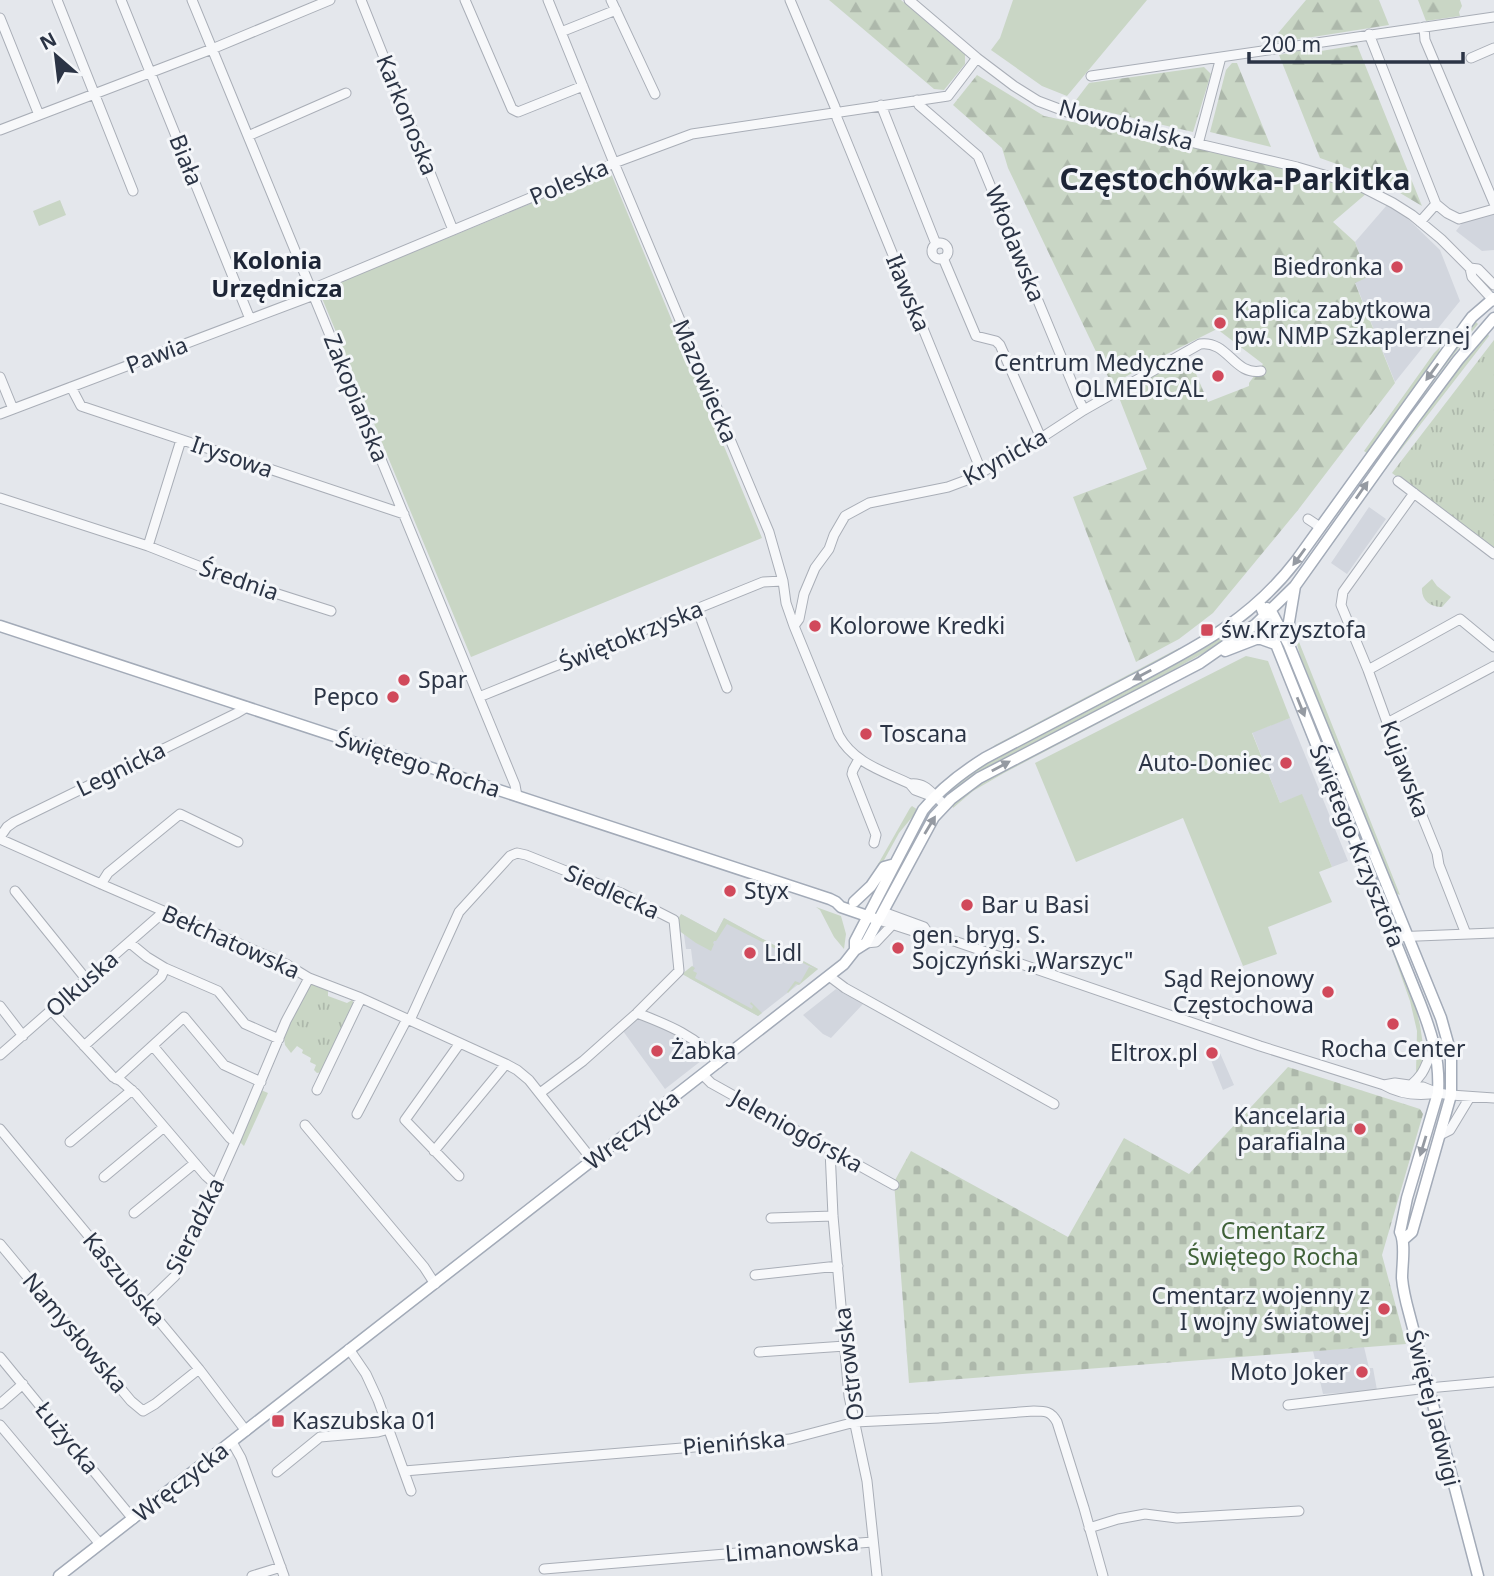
<svg xmlns="http://www.w3.org/2000/svg" width="1494" height="1576" font-family="'Noto Sans',sans-serif">
  <style>
    .built { fill: #d2d6de }
    .green { fill: #c9d6c5 }
    .forest { fill: url(#forest-firs) }
    .cemetery { fill: url(#cemetery-stones) }
    .park { fill: url(#park-tufts) }
    .lines { fill: none; stroke-linecap: round; stroke-linejoin: round }
    .minor-casing { stroke: #a9aeb7; stroke-width: 11 }
    .major-casing { stroke: #a3abb8; stroke-width: 13 }
    .minor { stroke: #f7f8fa; stroke-width: 9 }
    .major { stroke: #fff; stroke-width: 10 }
    .oneway { fill: #959aa2 }
    .poi-dot { fill: #d1495b; stroke: #f4f6f9; stroke-width: 2.5 }
    .labels { text-anchor: middle; stroke-width: 6; stroke-linejoin: round; paint-order: stroke }
    .street-label { font-size: 23px; fill: #2b3445; stroke: #f4f6f9 }
    .poi-label { font-size: 23px; fill: #2b3445; stroke: #f4f6f9; text-anchor: start }
    .park-label { font-size: 23px; fill: #3f6138; stroke: #f4f6f9 }
    .neighbourhood-label { font-size: 24px; font-weight: bold; fill: #1d2536; stroke: #f4f6f9 }
    .district-label { font-size: 30px; font-weight: bold; fill: #1d2536; stroke: #f4f6f9 }
  </style>
  <defs>
    <pattern id="forest-firs" width="22" height="20" patternUnits="userSpaceOnUse" patternTransform="scale(1.75)"><rect width="22" height="20" fill="#c9d6c5"/><path d="M5 1l3.5 6h-7zM16 11l3.5 6h-7z" fill="#adb8ab"/></pattern>
    <pattern id="cemetery-stones" width="16" height="16" patternUnits="userSpaceOnUse" patternTransform="scale(1.75)"><rect width="16" height="16" fill="#c9d6c5"/><path d="M2 7V4a2 2 0 0 1 4 0v3zM10 15v-3a2 2 0 0 1 4 0v3z" fill="#adb8ab"/></pattern>
    <pattern id="park-tufts" width="24" height="20" patternUnits="userSpaceOnUse" patternTransform="scale(1.75)"><rect width="24" height="20" fill="#c9d6c5"/><path d="M3 7l-1-3M5 7V3M7 7l1-3M15 17l-1-3M17 17v-4M19 17l1-3" fill="none" stroke="#adb8ab"/></pattern>
  </defs>
  <rect width="100%" height="100%" fill="#e4e7ec"/>
  <path class="built" d="M 1387,205 L 1403,214 L 1440,250 L 1460,301 L 1395,382 L 1355,282 L 1368,276 L 1355,242 Z
    M 1494,212 L 1494,250 L 1482,251 L 1456,231 L 1465,219 Z
    M 1369,507 L 1386,519 L 1347,574 L 1331,563 Z
    M 1290,718 L 1348,861 L 1332,867 L 1302,795 L 1280,803 L 1252,732 Z
    M 681,914 L 716,933 L 724,918 L 818,969 L 758,1016 L 689,978 L 693,965 L 691,949 L 686,949 Z
    M 836,989 L 863,1004 L 831,1038 L 823,1034 L 803,1015 Z
    M 639,1016 L 668,1028 L 706,1057 L 665,1089 L 623,1031 Z
    M 1207,1050 L 1220,1053 L 1234,1085 L 1223,1090 Z
    M 1364,1347 L 1369,1368 L 1373,1368 L 1377,1390 L 1323,1394 L 1313,1351 Z"/>
  <path class="green" d="M 1013,0 L 1147,0 L 1067,96 L 1042,86 L 991,50 L 1000,38 Z
    M 610,171 L 762,538 L 471,657 L 319,291 Z
    M 60,200 L 66,215 L 39,226 L 33,211 Z
    M 1475,321 L 1478,324 C 1441,368 1411,415 1377,461 L 1374,459 L 1455,345 Z
    M 1487,332 L 1489,336 L 1386,469 L 1383,467 L 1454,372 Z
    M 1440,347 L 1439,354 L 1368,454 L 1364,451 L 1434,353 Z
    M 1242,623 L 1245,628 L 1227,640 L 944,797 L 942,795 L 980,766 L 1185,657 Z
    M 1295,637 L 1297,637 L 1400,895 L 1395,893 L 1300,655 Z
    M 1179,648 L 1182,648 L 989,750 L 995,745 Z
    M 1246,656 L 1268,661 L 1290,718 L 1252,733 L 1280,803 L 1302,794 L 1332,867 L 1319,872 L 1332,902 L 1268,927 L 1277,954 L 1243,966 L 1183,818 L 1076,862 L 1035,763 Z
    M 1166,688 L 1004,773 L 973,791 L 953,808 L 952,805 L 977,784 L 1124,706 Z
    M 912,806 L 918,810 L 899,833 L 872,882 L 869,880 L 910,808 Z
    M 816,907 L 841,916 L 846,934 L 844,949 L 834,937 L 820,910 Z
    M 681,914 L 716,933 L 724,918 L 818,969 L 799,985 L 796,984 L 788,993 L 787,992 L 795,981 L 800,983 L 809,967 L 815,969 L 727,924 L 716,941 L 714,941 L 713,943 L 714,944 L 711,951 L 696,943 L 678,930 L 677,921 Z
    M 1388,939 L 1391,941 L 1414,1000 L 1420,1025 L 1425,1058 L 1420,1073 L 1416,1073 L 1417,1031 L 1410,1001 Z
    M 692,966 L 695,968 L 693,971 L 697,973 L 695,978 L 752,1009 L 753,1006 L 750,1004 L 751,1002 L 762,1013 L 758,1016 L 682,974 Z
    M 313,983 L 328,990 L 328,996 L 347,1003 L 352,1000 L 355,1005 L 322,1072 L 317,1073 L 314,1070 L 316,1065 L 310,1062 L 311,1058 L 302,1053 L 303,1050 L 297,1046 L 291,1053 L 285,1045 L 284,1038 L 306,988 L 309,984 Z
    M 261,1090 L 268,1093 L 244,1146 L 239,1141 Z"/>
  <path class="forest" d="M 829,0 L 901,0 L 965,54 L 965,64 L 944,90 L 934,89 Z
    M 1306,0 L 1379,0 L 1389,25 L 1269,44 Z
    M 1418,0 L 1460,0 L 1462,6 L 1459,12 L 1460,16 L 1426,21 Z
    M 1357,45 L 1422,206 L 1373,177 L 1320,158 L 1279,55 L 1313,48 L 1315,52 Z
    M 1232,63 L 1237,63 L 1271,147 L 1210,132 L 1226,70 Z
    M 1204,67 L 1211,74 L 1193,132 L 1073,104 L 1089,83 Z
    M 977,75 L 1044,116 L 1345,179 L 1367,193 L 1333,222 L 1355,242 L 1368,277 L 1355,283 L 1395,383 L 1298,510 L 1213,613 L 1179,639 L 1136,662 L 1073,497 L 1147,469 L 1118,395 L 1188,355 L 1208,402 L 1249,386 L 1249,383 L 1263,364 L 1217,329 L 1147,364 L 1112,385 L 1008,168 L 1002,148 L 953,105 Z"/>
  <path class="cemetery" d="M 1288,1067 L 1420,1109 L 1423,1114 L 1382,1255 L 1406,1344 L 909,1383 L 894,1182 L 911,1151 L 1068,1237 L 1124,1138 L 1189,1174 Z"/>
  <path class="park" d="M 1494,340 L 1494,551 L 1392,473 Z
    M 1432,579 L 1437,586 L 1451,597 L 1442,607 C 1430,607 1421,600 1422,588 Z
    M 310,989 L 351,1007 L 327,1056 L 298,1035 L 301,1027 L 295,1024 Z"/>
  <g class="lines">
    <defs>
      <path id="minor" d="M 57,0 L 133,191
        M 121,0 L 250,319
        M 192,0 L 515,785 L 517,796
        M 361,0 L 453,230
        M 465,0 L 512,109 L 518,112 L 583,86
        M 548,0 L 614,163 L 769,532 L 783,581 L 786,603 L 794,626 L 839,736 C 854,763 883,771 910,784 L 915,790 L 934,797
        M 611,0 L 655,94
        M 790,0 L 835,107 L 837,118 L 982,473
        M 909,0 L 977,58 L 1014,86 L 1038,101 L 1075,115 L 1297,167 L 1358,185 L 1393,203 L 1412,215 L 1441,239 L 1470,268 L 1478,269 L 1494,285
        M 0,18 L 39,115
        M 1424,27 L 1425,40 L 1494,203
        M 561,32 L 616,10
        M 1369,34 L 1436,204 L 1420,222
        M 1471,58 L 1494,48
        M 1091,76 L 1494,17
        M 917,100 L 919,105 L 978,156 L 1080,402 L 1084,410
        M 881,105 L 936,244
        M 0,130 L 212,49 L 330,0
        M 248,136 L 346,93
        M 1198,144 L 1221,57
        M 1436,204 L 1447,213 L 1459,219 L 1494,209
        M932 251a8 8 0 1 1 16 0a8 8 0 1 1-16 0Z
        M 943,258 L 976,336 L 996,341 L 1000,345 L 1041,438
        M 1470,268 L 1472,277 L 1494,301
        M 312,289 L 614,163 L 692,134 L 948,96 L 977,58
        M 0,377 L 13,409
        M 71,387 L 81,406 L 404,514
        M 0,414 L 314,295
        M 1398,481 L 1494,554
        M 1414,493 L 1343,592 L 1341,605 L 1368,670 L 1412,791 L 1437,853 L 1439,865 L 1466,934
        M 0,498 L 148,546 L 234,580 L 331,611
        M 1308,519 L 1320,527
        M 148,546 L 181,440
        M 697,609 L 727,688
        M 794,626 L 799,619 L 804,594 L 815,568 L 829,549 L 834,535 L 845,516 L 869,503 L 948,487 L 972,478 L 1041,438 L 1084,410 L 1200,344 C 1228,340 1234,376 1261,371
        M 1368,670 L 1460,619 L 1494,647
        M 479,697 L 763,582 L 783,581
        M 1387,723 L 1494,666
        M 859,759 L 853,770 L 852,774 L 876,835 L 874,843
        M 910,784 C 927,782 932,795 945,805
        M 0,837 L 7,827 L 14,822 L 237,713 L 247,707
        M 0,839 L 101,884 L 286,964 L 309,978 L 361,998 L 506,1064 L 517,1070 L 529,1080 L 593,1161
        M 101,884 L 108,873 L 180,814 L 238,842
        M 15,891 L 86,979
        M 883,912 L 924,927 L 928,933
        M 879,920 L 922,934 L 928,933 L 957,942 L 1260,1046 L 1384,1085 C 1401,1095 1419,1096 1438,1093
        M 1393,937 L 1494,933
        M 130,943 L 147,957 L 165,968 L 218,991 L 245,1024 L 279,1039
        M 866,943 L 876,942 L 893,924
        M 829,976 L 845,988 L 1054,1104
        M 0,1006 L 23,1036
        M 52,1011 L 113,1077 L 121,1081 L 136,1094 L 206,1176 L 216,1185
        M 637,1013 C 666,1024 699,1037 718,1063
        M 410,1020 L 459,912 L 510,856 L 517,853 L 526,855 L 621,893 L 674,920 L 679,971 L 637,1013 L 583,1061 L 540,1093
        M 84,1046 L 161,977 L 165,968
        M 153,1046 L 230,1138 L 235,1142
        M 0,1055 L 159,916 L 162,911
        M 703,1075 L 711,1083 L 894,1185
        M 116,1079 L 184,1017 L 224,1065 L 261,1082
        M 1384,1085 L 1395,1083 L 1423,1087 L 1438,1093 L 1451,1095 L 1494,1098
        M 1411,1085 C 1428,1071 1424,1063 1435,1048
        M 317,1090 L 361,998
        M 357,1114 L 407,1019
        M 305,1125 L 424,1267 L 435,1284
        M 0,1129 L 199,1369 L 246,1431
        M 1440,1135 L 1450,1130 L 1470,1097
        M 70,1142 L 132,1090
        M 830,1150 L 833,1216 L 849,1396 L 867,1481 L 877,1576
        M 434,1151 L 506,1064
        M 459,1176 L 405,1120 L 460,1043
        M 104,1177 L 164,1127
        M 134,1213 L 195,1163
        M 771,1218 L 833,1216
        M 0,1244 L 131,1401 L 143,1411 L 155,1404 L 199,1369
        M 755,1275 L 838,1266
        M 145,1305 L 175,1276 L 235,1142 L 286,1021 L 309,978
        M 349,1349 L 366,1374 L 378,1400 L 411,1491
        M 759,1352 L 845,1346
        M 0,1357 L 133,1519
        M 0,1404 L 23,1384
        M 1288,1405 L 1428,1388 L 1494,1382
        M 0,1425 L 100,1544
        M 232,1442 L 241,1458 L 284,1576
        M 404,1471 L 790,1439 L 855,1422 L 939,1418 L 1034,1411 C 1045,1411 1051,1411 1057,1422 L 1084,1508 L 1103,1576
        M 277,1472 L 320,1437 L 378,1432 L 389,1429
        M 1089,1528 L 1118,1519 L 1145,1514 L 1177,1518 L 1299,1511
        M 544,1569 L 872,1542
        M 252,1576 L 281,1567"/>
      <path id="major" d="M 1259,602 L 1420,1003 C 1432,1034 1440,1059 1438,1093 L 1407,1198 L 1400,1232 C 1406,1243 1402,1264 1402,1278 C 1403,1290 1406,1302 1409,1313 L 1478,1576
        M 1267,608 L 1271,611 L 1289,645 L 1441,1018 L 1448,1043 L 1451,1060 L 1451,1095 L 1412,1232 L 1404,1239
        M 0,626 L 830,899 L 836,902 L 841,907 L 873,918
        M 1289,642 L 1289,622 L 1295,586
        M 1225,651 L 1256,639 L 1261,639 L 1275,644
        M 854,902 L 871,886 L 884,867 L 895,864
        M 855,950 L 855,941 L 923,810 C 941,788 961,773 985,758 C 1033,733 1080,708 1128,683 C 1194,648 1249,622 1296,561 L 1466,325 L 1472,317 L 1494,298
        M 59,1576 L 844,964 L 855,950 L 866,943 L 934,817 L 951,799 L 979,778 L 1200,663 L 1256,624 L 1295,586 L 1414,419 L 1458,360 L 1494,318"/>
    </defs>
    <use href="#minor" class="minor-casing"/>
    <use href="#major" class="major-casing"/>
    <use href="#minor" class="minor"/>
    <use href="#major" class="major"/>
  </g>
  <defs><path id="oneway-solid" d="M-6-.8H1V-3.2L6.5 0L1 3.2V.8H-6Z" transform="scale(1.75)"/></defs>
  <g class="oneway">
    <use href="#oneway-solid" transform="translate(1432 372) rotate(126)"/>
    <use href="#oneway-solid" transform="translate(1362 490) rotate(-55)"/>
    <use href="#oneway-solid" transform="translate(1299 557) rotate(126)"/>
    <use href="#oneway-solid" transform="translate(1142 675) rotate(152)"/>
    <use href="#oneway-solid" transform="translate(1301 707) rotate(68)"/>
    <use href="#oneway-solid" transform="translate(1001 766) rotate(-28)"/>
    <use href="#oneway-solid" transform="translate(930 825) rotate(-59)"/>
    <use href="#oneway-solid" transform="translate(1423 1146) rotate(107)"/>
  </g>
  <g class="poi-dot">
    <circle cx="1397" cy="267" r="7"/>
    <circle cx="1220" cy="323" r="7"/>
    <circle cx="1218" cy="376" r="7"/>
    <circle cx="815" cy="626" r="7"/>
    <rect x="1200" y="623" width="14" height="14" rx="3.5"/>
    <circle cx="404" cy="680" r="7"/>
    <circle cx="393" cy="697" r="7"/>
    <circle cx="866" cy="734" r="7"/>
    <circle cx="1286" cy="763" r="7"/>
    <circle cx="730" cy="891" r="7"/>
    <circle cx="967" cy="905" r="7"/>
    <circle cx="898" cy="948" r="7"/>
    <circle cx="750" cy="953" r="7"/>
    <circle cx="1328" cy="992" r="7"/>
    <circle cx="1393" cy="1024" r="7"/>
    <circle cx="657" cy="1051" r="7"/>
    <circle cx="1212" cy="1053" r="7"/>
    <circle cx="1360" cy="1129" r="7"/>
    <circle cx="1384" cy="1309" r="7"/>
    <circle cx="1362" cy="1372" r="7"/>
    <rect x="271" y="1414" width="14" height="14" rx="3.5"/>
  </g>
  <g class="labels">
    <g class="street-label">
      <text transform="translate(407 115) rotate(68)" y="8">Karkonoska</text>
      <text transform="translate(1126 125) rotate(15)" y="8">Nowobialska</text>
      <text transform="translate(186 160) rotate(68)" y="8">Biała</text>
      <text transform="translate(569 182) rotate(-23)" y="8">Poleska</text>
      <text transform="translate(1015 244) rotate(68)" y="8">Włodawska</text>
      <text transform="translate(908 293) rotate(68)" y="8">Iławska</text>
      <text transform="translate(157 355) rotate(-21)" y="8">Pawia</text>
      <text transform="translate(705 381) rotate(67)" y="8">Mazowiecka</text>
      <text transform="translate(356 398) rotate(68)" y="8">Zakopiańska</text>
      <text transform="translate(232 457) rotate(19)" y="8">Irysowa</text>
      <text transform="translate(1005 457) rotate(-29)" y="8">Krynicka</text>
      <text transform="translate(239 580) rotate(19)" y="8">Średnia</text>
      <text transform="translate(631 636) rotate(-22)" y="8">Świętokrzyska</text>
      <text transform="translate(418 764) rotate(18)" y="8">Świętego Rocha</text>
      <text transform="translate(121 769) rotate(-26)" y="8">Legnicka</text>
      <text transform="translate(1405 769) rotate(70)" y="8">Kujawska</text>
      <text transform="translate(1357 846) rotate(68)" y="8">Świętego Krzysztofa</text>
      <text transform="translate(612 892) rotate(24)" y="8">Siedlecka</text>
      <text transform="translate(231 942) rotate(24)" y="8">Bełchatowska</text>
      <text transform="translate(82 984) rotate(-41)" y="8">Olkuska</text>
      <text transform="translate(632 1130) rotate(-38)" y="8">Wręczycka</text>
      <text transform="translate(797 1131) rotate(29)" y="8">Jeleniogórska</text>
      <text transform="translate(195 1226) rotate(-64)" y="8">Sieradzka</text>
      <text transform="translate(124 1279) rotate(50)" y="8">Kaszubska</text>
      <text transform="translate(75 1333) rotate(50)" y="8">Namysłowska</text>
      <text transform="translate(849 1364) rotate(-97)" y="8">Ostrowska</text>
      <text transform="translate(1433 1408) rotate(76)" y="8">Świętej Jadwigi</text>
      <text transform="translate(67 1438) rotate(51)" y="8">Łużycka</text>
      <text transform="translate(734 1443) rotate(-5)" y="8">Pienińska</text>
      <text transform="translate(181 1482) rotate(-38)" y="8">Wręczycka</text>
      <text transform="translate(792 1548) rotate(-5)" y="8">Limanowska</text>
    </g>
    <g class="poi-label">
      <text x="1383" y="275" text-anchor="end">Biedronka</text>
      <text x="1234" y="318">Kaplica zabytkowa<tspan x="1234" dy="26">pw. NMP Szkaplerznej</tspan></text>
      <text x="1204" y="371" text-anchor="end">Centrum Medyczne<tspan x="1204" dy="26">OLMEDICAL</tspan></text>
      <text x="829" y="634">Kolorowe Kredki</text>
      <text x="1221" y="638">św.Krzysztofa</text>
      <text x="418" y="688">Spar</text>
      <text x="379" y="705" text-anchor="end">Pepco</text>
      <text x="880" y="742">Toscana</text>
      <text x="1272" y="771" text-anchor="end">Auto-Doniec</text>
      <text x="744" y="899">Styx</text>
      <text x="981" y="913">Bar u Basi</text>
      <text x="912" y="943">gen. bryg. S.<tspan x="912" dy="26">Sojczyński „Warszyc"</tspan></text>
      <text x="764" y="961">Lidl</text>
      <text x="1314" y="987" text-anchor="end">Sąd Rejonowy<tspan x="1314" dy="26">Częstochowa</tspan></text>
      <text x="1393" y="1057" text-anchor="middle">Rocha Center</text>
      <text x="671" y="1059">Żabka</text>
      <text x="1198" y="1061" text-anchor="end">Eltrox.pl</text>
      <text x="1346" y="1124" text-anchor="end">Kancelaria<tspan x="1346" dy="26">parafialna</tspan></text>
      <text x="1370" y="1304" text-anchor="end">Cmentarz wojenny z<tspan x="1370" dy="26">I wojny światowej</tspan></text>
      <text x="1348" y="1380" text-anchor="end">Moto Joker</text>
      <text x="292" y="1429">Kaszubska 01</text>
    </g>
    <g class="park-label">
      <text x="1273" y="1239">Cmentarz<tspan x="1273" dy="26">Świętego Rocha</tspan></text>
    </g>
    <g class="neighbourhood-label">
      <text x="277" y="269">Kolonia<tspan x="277" dy="28">Urzędnicza</tspan></text>
    </g>
    <g class="district-label">
      <text x="1235" y="190">Częstochówka-Parkitka</text>
    </g>
  </g>
  <g transform="translate(56 56) rotate(332)" stroke="#f4f6f9" stroke-width="5" paint-order="stroke">
  <path d="M0-5L12 26L0 18L-12 26Z" fill="#2b3445"/>
  <text y="-10" font-size="19" font-weight="bold" text-anchor="middle" fill="#2b3445">N</text>
  </g>
  <path d="M1249 52v10h214v-10" fill="none" stroke="#2b3445" stroke-width="3.5"/>
  <text x="1260" y="52" font-size="21" fill="#2b3445" stroke="#f4f6f9" stroke-width="5" paint-order="stroke">200 m</text>
</svg>
